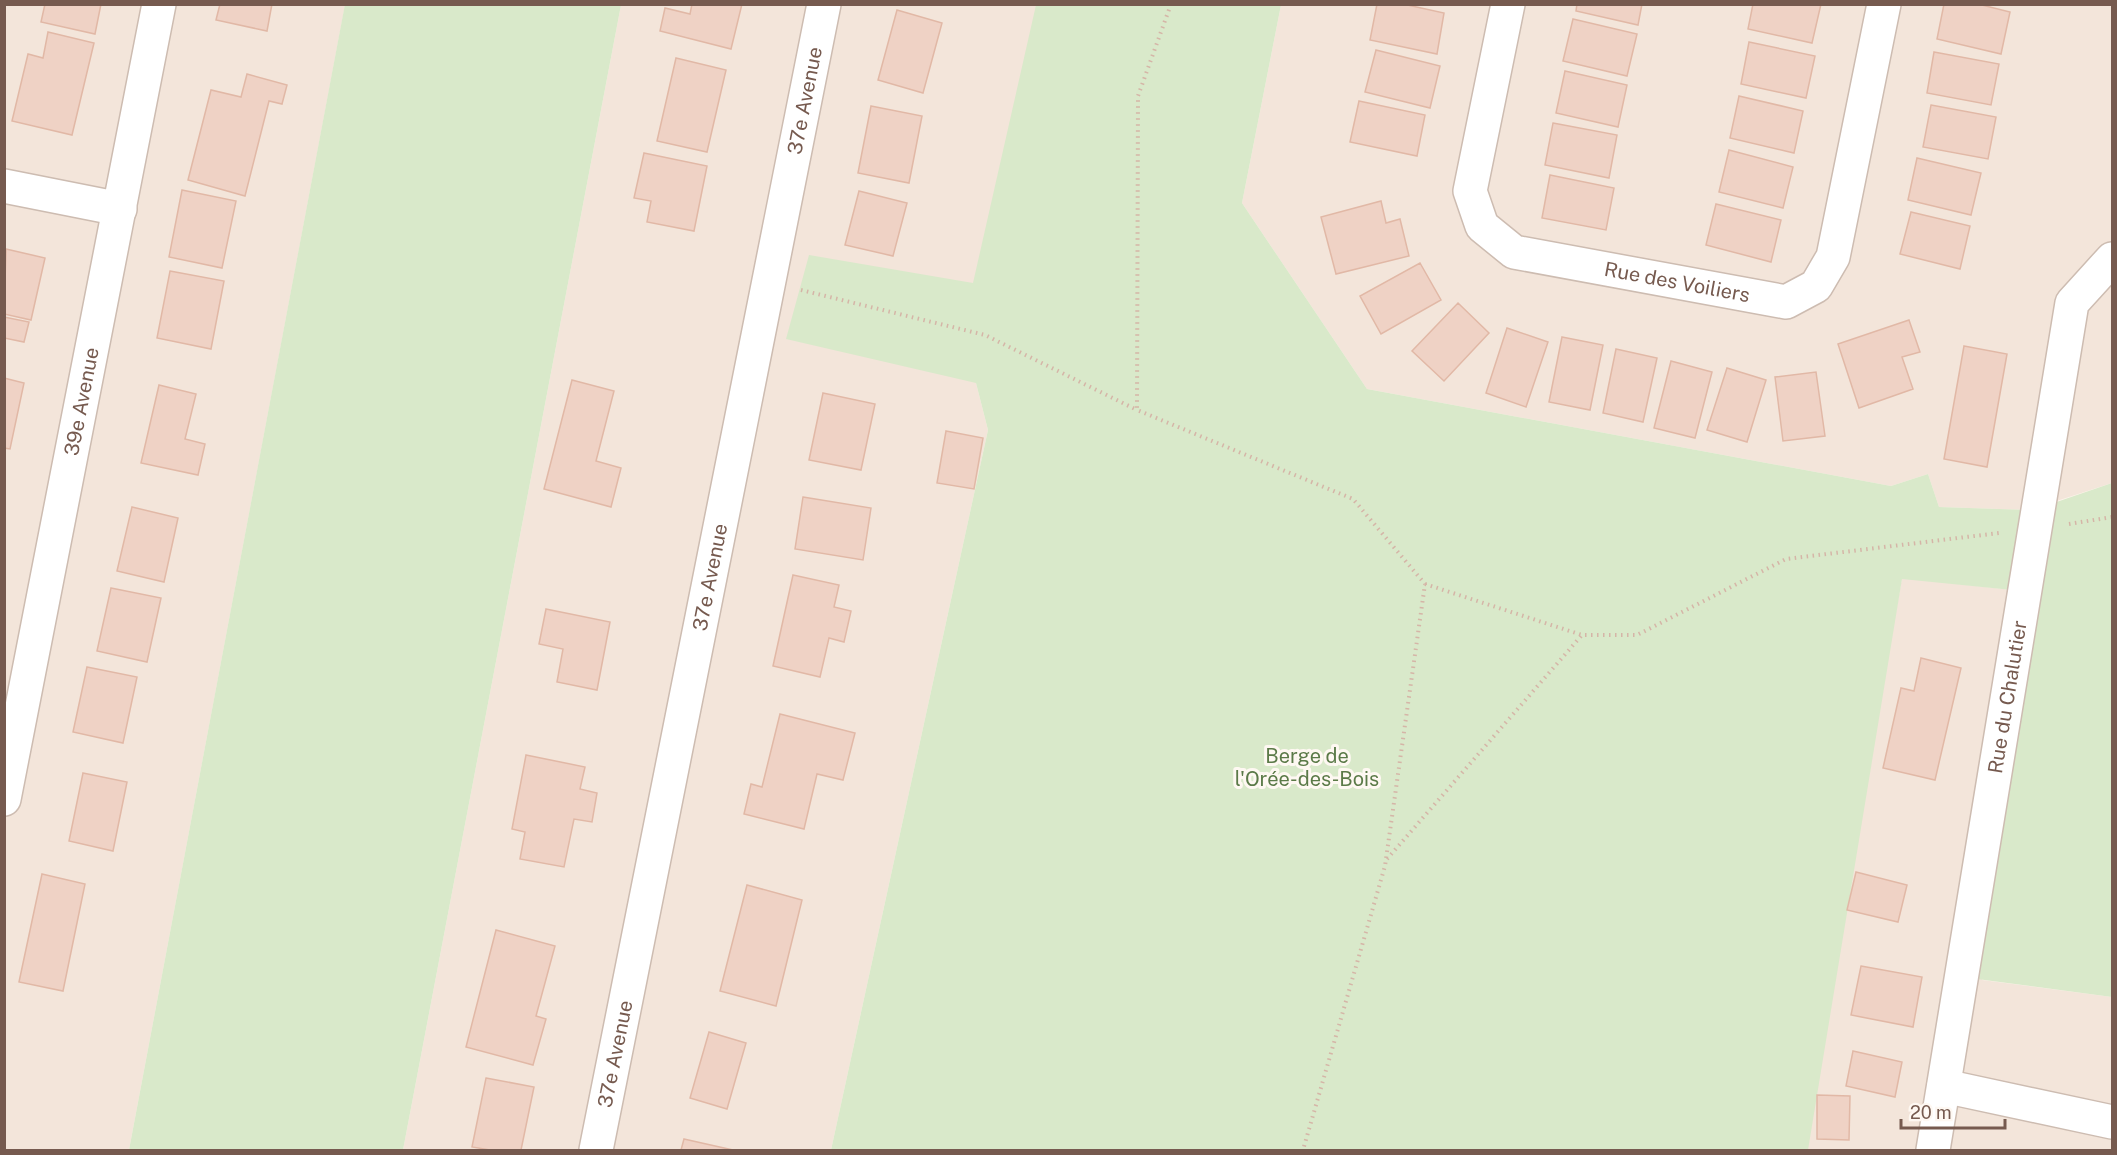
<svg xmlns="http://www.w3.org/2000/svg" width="2117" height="1155" font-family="'Public Sans',sans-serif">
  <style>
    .residential { fill: #f3e5da }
    .green { fill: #d9e9ca }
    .building { fill: #efd2c5; stroke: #e1b8a6; stroke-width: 1.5 }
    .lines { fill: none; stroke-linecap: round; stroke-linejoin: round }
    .minor-casing { stroke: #cdbcb1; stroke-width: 36 }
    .path { stroke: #d5b5a7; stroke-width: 4; stroke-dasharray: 1.5 4.5; stroke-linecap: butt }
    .minor { stroke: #fff; stroke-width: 33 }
    .labels { text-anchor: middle; stroke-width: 6; stroke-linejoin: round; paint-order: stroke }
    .street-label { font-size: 20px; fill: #765a4f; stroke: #fef8f2 }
    .park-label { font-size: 20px; fill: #5b7a48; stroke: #fef8f2 }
  </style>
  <rect width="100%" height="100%" fill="#fcf4eb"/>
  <path class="residential" d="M 5,5 L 345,5 L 129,1150 L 5,1150 Z
    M 621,5 L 1045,5 L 976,383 L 988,430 L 831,1150 L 403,1150 Z
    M 1281,5 L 2112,5 L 2112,483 L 2029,510 L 1939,507 L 1928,474 L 1891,486 L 1367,389 L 1242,203 Z
    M 1902,578 L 2022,591 L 1982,980 L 2112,997 L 2112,1150 L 1800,1150 Z"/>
  <path class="green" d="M 345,4 L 621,5 L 403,1150 L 129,1150 Z
    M 1036,5 L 1281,5 L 1242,203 L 1367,389 L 1891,486 L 1928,474 L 1939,507 L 2029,510 L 2022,591 L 1902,579 L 1808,1150 L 831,1150 L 988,430 L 976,383 L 786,339 L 809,255 L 973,283 Z
    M 2112,483 L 2112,997 L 1962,977 L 2042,507 Z"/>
  <path class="building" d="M 45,4 L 101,4 L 95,34 L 41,22 Z
    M 220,4 L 272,4 L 267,31 L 216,20 Z
    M 692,4 L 742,4 L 731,49 L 660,31 L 665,8 L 690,14 Z
    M 1377,4 L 1403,4 L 1444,13 L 1437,54 L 1370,40 Z
    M 1577,4 L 1642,4 L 1638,25 L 1576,11 Z
    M 1753,4 L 1821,4 L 1812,43 L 1748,29 Z
    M 1944,4 L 1978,4 L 2010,12 L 2001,54 L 1937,39 Z
    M 897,10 L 942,23 L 923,93 L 878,80 Z
    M 1573,19 L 1637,34 L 1627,76 L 1563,61 Z
    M 48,32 L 94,43 L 72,135 L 12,121 L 28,54 L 43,58 Z
    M 1749,42 L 1815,56 L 1806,98 L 1741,84 Z
    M 1376,50 L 1440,66 L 1430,108 L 1365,92 Z
    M 1934,52 L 1999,64 L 1991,105 L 1927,93 Z
    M 676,58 L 726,70 L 707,152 L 657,141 Z
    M 1565,71 L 1627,85 L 1618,127 L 1556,113 Z
    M 247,74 L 287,85 L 282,104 L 269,101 L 245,196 L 188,180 L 211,90 L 241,97 Z
    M 1739,96 L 1803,111 L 1794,153 L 1730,138 Z
    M 1359,101 L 1425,115 L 1417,156 L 1350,142 Z
    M 1931,105 L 1996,117 L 1988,159 L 1923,147 Z
    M 871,106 L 922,116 L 909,183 L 858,173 Z
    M 1553,123 L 1617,135 L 1609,178 L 1545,165 Z
    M 1729,150 L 1793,167 L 1783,208 L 1719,192 Z
    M 644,153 L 707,166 L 694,231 L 647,222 L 651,201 L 634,198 Z
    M 1917,158 L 1981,173 L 1971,215 L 1908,200 Z
    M 1550,175 L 1614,188 L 1606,230 L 1542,218 Z
    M 182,190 L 236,201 L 222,268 L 169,257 Z
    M 859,191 L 907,203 L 893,256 L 845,245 Z
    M 1381,201 L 1386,223 L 1400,219 L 1409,256 L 1336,274 L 1321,217 Z
    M 1716,204 L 1781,220 L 1771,262 L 1706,245 Z
    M 1911,212 L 1970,226 L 1960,269 L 1900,254 Z
    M 6,249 L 45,258 L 31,320 L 4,314 Z
    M 1420,263 L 1441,300 L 1381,334 L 1360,296 Z
    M 170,271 L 224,281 L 211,349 L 157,338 Z
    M 1458,303 L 1489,333 L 1444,381 L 1412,351 Z
    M 4,317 L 29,322 L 24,342 L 4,338 Z
    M 1909,320 L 1920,352 L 1902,357 L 1913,389 L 1859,408 L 1838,344 Z
    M 1507,328 L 1548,342 L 1526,407 L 1486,393 Z
    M 1562,337 L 1603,345 L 1590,410 L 1549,402 Z
    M 1964,346 L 2007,354 L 1987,467 L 1944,459 Z
    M 1616,349 L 1657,358 L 1643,422 L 1603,413 Z
    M 1671,361 L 1712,372 L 1695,438 L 1654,428 Z
    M 1727,368 L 1766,380 L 1747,442 L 1707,430 Z
    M 1816,372 L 1825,436 L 1783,441 L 1775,377 Z
    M 4,378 L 24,383 L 10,449 L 4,448 Z
    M 572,380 L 614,391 L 596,461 L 621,468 L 611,507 L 544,489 Z
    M 159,385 L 196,394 L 185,439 L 205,444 L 198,475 L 141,463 Z
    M 823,393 L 875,404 L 861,470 L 809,460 Z
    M 946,431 L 983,438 L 974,489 L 937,483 Z
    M 803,497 L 871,508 L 863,560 L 795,549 Z
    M 132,507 L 178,518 L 164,582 L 117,571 Z
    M 793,575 L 839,585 L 834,607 L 851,611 L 844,642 L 829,638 L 820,677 L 773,666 Z
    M 111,588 L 161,598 L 147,662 L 97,651 Z
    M 546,609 L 610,622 L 597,690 L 557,682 L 563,649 L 539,644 Z
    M 1921,658 L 1961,668 L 1935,780 L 1883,768 L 1901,688 L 1914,691 Z
    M 87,667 L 137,677 L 123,743 L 73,732 Z
    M 780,714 L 855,733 L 843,780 L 817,774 L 804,829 L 744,814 L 751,784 L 762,787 Z
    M 526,755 L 585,767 L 580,789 L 597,793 L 592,822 L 574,819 L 564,867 L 520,859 L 525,832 L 512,829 Z
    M 83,773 L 127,782 L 113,851 L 69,841 Z
    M 1856,872 L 1907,885 L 1898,922 L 1847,910 Z
    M 42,874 L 85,884 L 63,991 L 19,982 Z
    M 747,885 L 802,900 L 776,1006 L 720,991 Z
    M 496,930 L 555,946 L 536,1016 L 546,1019 L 533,1065 L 466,1047 Z
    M 1861,966 L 1922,977 L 1913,1027 L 1851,1015 Z
    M 709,1032 L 746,1043 L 727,1109 L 690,1098 Z
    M 1853,1051 L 1902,1062 L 1895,1097 L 1846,1086 Z
    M 486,1078 L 534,1087 L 521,1150 L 490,1150 L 472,1147 Z
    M 1817,1095 L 1850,1096 L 1849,1140 L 1817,1139 Z
    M 684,1139 L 733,1150 L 681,1150 Z"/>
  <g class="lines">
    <defs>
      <g id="minor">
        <path id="s1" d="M 1508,4 L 1470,191 L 1482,226 L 1514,252 L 1786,302 L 1816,286 L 1833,257 L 1884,4"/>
        <path d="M 4,186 L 120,209"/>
        <path id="s2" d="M 4,799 L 159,4"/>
        <path d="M 1944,1086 L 2112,1122"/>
        <path id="s3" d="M 596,1150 L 824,4"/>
        <path id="s4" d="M 1933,1150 L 2072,303 L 2112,259"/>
      </g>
    </defs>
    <use href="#minor" class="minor-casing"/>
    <path class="path" d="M 1171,4 L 1138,96 L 1137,410 L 1353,499 L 1425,584 L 1385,866 L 1303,1150
      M 801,290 L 985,335 L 1137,410
      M 2069,524 L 2112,517
      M 1425,584 L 1582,635
      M 1387,859 L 1582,635 L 1637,635 L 1786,559 L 1999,533"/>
    <use href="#minor" class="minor"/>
  </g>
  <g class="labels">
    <g class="street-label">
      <text dy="7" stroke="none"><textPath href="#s3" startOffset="1070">37e Avenue</textPath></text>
      <text dy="7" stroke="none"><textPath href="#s1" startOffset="435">Rue des Voiliers</textPath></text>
      <text dy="7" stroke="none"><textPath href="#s2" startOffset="405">39e Avenue</textPath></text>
      <text dy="7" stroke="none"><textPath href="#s3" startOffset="584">37e Avenue</textPath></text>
      <text dy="7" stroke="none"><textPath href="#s4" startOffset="459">Rue du Chalutier</textPath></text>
      <text dy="7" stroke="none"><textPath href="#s3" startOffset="98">37e Avenue</textPath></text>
    </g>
    <g class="park-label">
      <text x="1307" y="763">Berge de<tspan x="1307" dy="23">l'Orée-des-Bois</tspan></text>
    </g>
  </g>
  <rect width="2117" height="1155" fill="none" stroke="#765a4f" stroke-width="12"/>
  <path d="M1901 1119v9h104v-9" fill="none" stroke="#765a4f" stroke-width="3"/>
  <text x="1910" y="1119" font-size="18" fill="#765a4f" stroke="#fef8f2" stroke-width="4.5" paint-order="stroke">20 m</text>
</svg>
